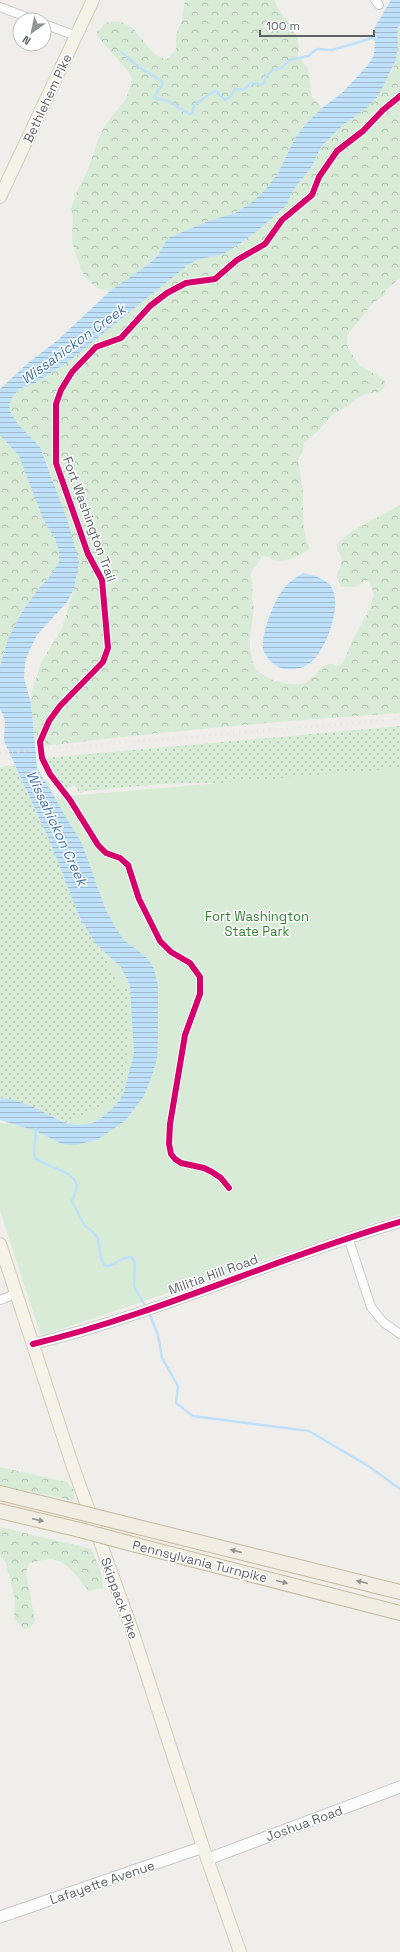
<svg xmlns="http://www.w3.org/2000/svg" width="400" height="1952" font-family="'Space Grotesk',sans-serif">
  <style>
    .grass { fill: url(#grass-dots) }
    .forest { fill: url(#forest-crowns) }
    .park { fill: #d8ebd6 }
    .water { fill: url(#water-rules) }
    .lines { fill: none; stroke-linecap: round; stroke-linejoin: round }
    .stream { stroke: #bfe0f9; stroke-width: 2.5 }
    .minor-casing { stroke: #cbcccc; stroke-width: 10 }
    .tertiary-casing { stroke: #cbcccc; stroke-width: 12 }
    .secondary-casing { stroke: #cacacb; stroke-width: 13 }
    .primary-casing { stroke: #d7ceb8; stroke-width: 14 }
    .motorway-casing { stroke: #c8b996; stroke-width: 16 }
    .minor { stroke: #fdfcfc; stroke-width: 8 }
    .tertiary { stroke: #fdfcfc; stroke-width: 10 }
    .secondary { stroke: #fdfcfc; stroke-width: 11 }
    .primary { stroke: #f4f2e9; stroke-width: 12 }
    .motorway { stroke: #f0ede3; stroke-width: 14 }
    .rail { stroke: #e4e4e4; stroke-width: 2.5; stroke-dasharray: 1 5; stroke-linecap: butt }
    .motorway-bridge-casing { stroke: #c8b996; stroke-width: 16; stroke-linecap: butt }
    .motorway-bridge { stroke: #f0ede3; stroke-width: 14 }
    .cycleway-casing { stroke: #fff; stroke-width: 8 }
    .cycleway { stroke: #d6006c; stroke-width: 6 }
    .oneway { fill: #929393 }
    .labels { text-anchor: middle; stroke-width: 3; stroke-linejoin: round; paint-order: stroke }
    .street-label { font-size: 13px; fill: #5f6368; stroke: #fff }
    .park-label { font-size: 13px; fill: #348238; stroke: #fff }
    .water-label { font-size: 14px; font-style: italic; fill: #4174aa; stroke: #fff }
  </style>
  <defs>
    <pattern id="grass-dots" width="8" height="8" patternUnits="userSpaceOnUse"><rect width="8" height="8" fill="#d8ebd6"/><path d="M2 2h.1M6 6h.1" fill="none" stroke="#b2c2b1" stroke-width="1.8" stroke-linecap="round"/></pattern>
    <pattern id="forest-crowns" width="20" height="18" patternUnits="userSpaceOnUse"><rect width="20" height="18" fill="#d8ebd6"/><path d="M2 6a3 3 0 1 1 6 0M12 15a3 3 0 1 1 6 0" fill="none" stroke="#b2c2b1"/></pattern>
    <pattern id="water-rules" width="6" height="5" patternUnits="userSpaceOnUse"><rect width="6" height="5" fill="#bfe0f9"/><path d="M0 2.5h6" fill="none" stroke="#9eb9cd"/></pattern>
  </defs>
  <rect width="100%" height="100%" fill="#efeeea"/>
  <path class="grass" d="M 400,726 L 400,794 L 221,789 L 212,783 L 162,784 L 84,791 L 80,794 L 75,785 L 66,788 C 56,781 49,771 45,758 Z
    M 15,766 L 51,844 L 79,916 L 95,943 L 104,952 L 130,986 L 133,1030 L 130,1073 L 124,1092 L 117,1104 L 77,1125 C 50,1119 28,1101 0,1098 L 0,767 Z"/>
  <path class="forest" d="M 185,0 L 274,0 C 283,22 303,29 298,55 L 308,69 L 312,97 L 322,108 L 294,140 L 278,173 L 266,189 L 252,202 L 235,213 L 206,222 L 184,232 L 163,248 L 150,263 L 110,291 L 97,288 L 85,277 L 81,269 L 72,242 L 73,214 L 71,209 L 77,191 L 87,172 L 98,140 L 104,127 L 126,99 L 132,79 L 128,71 L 98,37 L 97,32 L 105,23 C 110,22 116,21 121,22 C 141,27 147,57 167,59 L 176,50 L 176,35 L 182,19 Z
    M 400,24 L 400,278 L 385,291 L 386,294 L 373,303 L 347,335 L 347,346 L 359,365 L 383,379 L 385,382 L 384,388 L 379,392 L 366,394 L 357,398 L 348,406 L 332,415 L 314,435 L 304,442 L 303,451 L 298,460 L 303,493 L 303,522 L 306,543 L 310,548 C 303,555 285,563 274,560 C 270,559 268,556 263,556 L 250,574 C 254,583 252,590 252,599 C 252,602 254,605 254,608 C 251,629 246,647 255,668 C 265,680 293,689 307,682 C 315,677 320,666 328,664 C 332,663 334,665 337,666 L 343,663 L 353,639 L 370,608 L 374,595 L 370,582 L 367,580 L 356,587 L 341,587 L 337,578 C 338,566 347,562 337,550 L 337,544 L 352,531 L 400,505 L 400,713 C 281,721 163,731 45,746 L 35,743 L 31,703 L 32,690 L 42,661 L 62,628 L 74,589 L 79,562 L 47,462 L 40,447 L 17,423 L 11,413 L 9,405 L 12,398 L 19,389 L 35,383 L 68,362 L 188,265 L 197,260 L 223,254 L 232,249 L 256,232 L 286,206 L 293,190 L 311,168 L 321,147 L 343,125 L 367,108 L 392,71 L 396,60 L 398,44 L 397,28 Z
    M 0,435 L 19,456 L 43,519 L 54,537 L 59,550 L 59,562 L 52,574 L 39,588 L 22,612 L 8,639 L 0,666 Z
    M 0,1467 L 67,1482 L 73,1489 L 74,1499 L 70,1500 L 0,1485 Z
    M 0,1527 L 91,1549 L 100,1569 L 103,1588 L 89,1591 C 79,1580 69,1561 51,1559 C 44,1559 36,1562 29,1563 L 26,1573 L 35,1621 L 30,1628 L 24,1629 L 14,1619 L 15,1599 L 6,1563 L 0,1555 Z"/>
  <path class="park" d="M 400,768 L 400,1214 L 41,1336 L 0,1211 L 0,1123 L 59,1128 L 125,1094 L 130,988 L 120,991 L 29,783 L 48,781 L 55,797 Z"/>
  <path class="water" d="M 391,0 L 400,0 L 400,24 L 397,29 L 398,44 L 396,60 L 378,96 L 367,108 L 343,125 L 321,147 L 311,168 L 293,190 L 286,206 L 256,232 L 232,249 L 223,254 L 197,260 L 188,265 L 68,362 L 35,383 L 19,389 L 12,398 L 9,405 L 11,413 L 17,423 L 40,447 L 67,519 L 79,562 L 74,589 L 67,602 L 37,635 L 29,651 L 25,663 L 24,678 L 31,703 L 37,768 L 82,844 L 105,908 L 115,927 L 124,940 L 146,957 L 153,966 L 158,985 L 158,1039 L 157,1058 L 152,1076 L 144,1096 L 125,1121 L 97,1140 L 75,1145 L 62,1144 L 36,1131 L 0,1120 L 0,1098 L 11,1099 L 31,1106 L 63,1122 L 77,1125 L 90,1124 L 99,1120 L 117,1104 L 124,1092 L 134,1053 L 130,986 L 121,967 L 95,943 L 79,916 L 51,844 L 4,741 L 5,720 L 0,709 L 0,666 L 8,639 L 22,612 L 39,588 L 52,574 L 59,562 L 59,550 L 54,537 L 43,519 L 19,456 L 0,435 L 0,389 L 29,362 L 58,340 L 110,291 L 150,263 L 158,255 L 168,238 L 206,222 L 235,213 L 252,202 L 266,189 L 278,173 L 294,140 L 305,125 L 322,108 L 343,92 L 368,65 L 374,55 L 375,42 L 373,36 L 375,27 Z
    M 303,573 C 312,575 321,577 328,583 C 346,598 326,652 310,663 C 301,670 288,671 278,667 C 272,664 264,655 263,648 C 261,635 274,601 282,591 C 287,583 295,578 303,573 Z"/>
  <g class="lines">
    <path class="stream" d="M 121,52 L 140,68 L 162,81 L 162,86 L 158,90 L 154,98 L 169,101 L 189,114 L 192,113 L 194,105 L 213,92 L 216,91 L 225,100 L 231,96 L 235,89 L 243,90 L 251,83 C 257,83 260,87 265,82 L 265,77 L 273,70 L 281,68 L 290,60 L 308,56 L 317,49 L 332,50 L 376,37
      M 36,1129 C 36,1138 33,1149 35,1158 C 47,1168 81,1172 76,1189 C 76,1193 73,1197 72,1201 L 84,1225 L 93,1232 L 98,1239 L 101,1258 L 105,1266 C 114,1267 119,1257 131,1257 L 135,1262 L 134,1286 L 144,1304
      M 150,1315 L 158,1335 L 162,1358 L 178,1386 L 176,1403 L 193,1416 L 309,1431 L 370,1467 L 400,1489"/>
    <defs>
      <path id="minor" d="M 375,0 L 379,5
        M 0,7 L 34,20
        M 44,24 L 76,36
        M 348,1237 L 371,1307 L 383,1322 L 400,1334
        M 0,1300 L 15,1294"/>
      <path id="tertiary" d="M 33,1344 C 158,1314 276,1258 400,1222"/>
      <path id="secondary" d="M 208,1859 L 400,1787
        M 0,1917 L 203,1847"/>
      <path id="primary" d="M 0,197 L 93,0
        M 0,1244 L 72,1464 L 131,1627 L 203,1847 L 240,1952"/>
      <path id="motorway" d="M 0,1493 L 74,1511
        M 0,1511 L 80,1530
        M 130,1525 L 400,1592
        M 136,1545 L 400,1613"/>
    </defs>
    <use href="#minor" class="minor-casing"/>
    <use href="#tertiary" class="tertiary-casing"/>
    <use href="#secondary" class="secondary-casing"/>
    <use href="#primary" class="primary-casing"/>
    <use href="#motorway" class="motorway-casing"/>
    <use href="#minor" class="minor"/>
    <use href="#tertiary" class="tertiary"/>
    <use href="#secondary" class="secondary"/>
    <use href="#primary" class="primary"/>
    <use href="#motorway" class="motorway"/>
    <path class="rail" d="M 0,753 L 400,719"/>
    <defs>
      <path id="motorway-bridge" d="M 74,1511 L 130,1525
        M 80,1530 L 136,1545"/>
    </defs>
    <use href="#motorway-bridge" class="motorway-bridge-casing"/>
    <use href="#motorway-bridge" class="motorway-bridge"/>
    <defs>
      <path id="cycleway" d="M 229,1188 L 221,1178 L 212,1172 L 204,1168 L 181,1163 L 175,1159 L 171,1154 L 169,1144 L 170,1124 L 185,1035 L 200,994 L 200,977 L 190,963 L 171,952 L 160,941 L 139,899 L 128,865 L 120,858 L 106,853 L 98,845 L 70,800 L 50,774 L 42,758 L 40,742 L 49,721 L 60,706 L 103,662 L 108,648 L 102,580 L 88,554 L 56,463 L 56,404 L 61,390 L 72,372 L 96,347 L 121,338 L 150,306 L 167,293 L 186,283 L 215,279 L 237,260 L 265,244 L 282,220 L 312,195 L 319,177 L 337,151 L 363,131 L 383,110 L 400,96
        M 33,1344 C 158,1314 276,1258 400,1222"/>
    </defs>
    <use href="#cycleway" class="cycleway-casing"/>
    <use href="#cycleway" class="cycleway"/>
  </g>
  <defs><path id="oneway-solid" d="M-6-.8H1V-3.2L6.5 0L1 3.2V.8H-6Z"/></defs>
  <g class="oneway">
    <use href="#oneway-solid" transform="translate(38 1520) rotate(13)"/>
    <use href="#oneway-solid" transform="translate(236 1551) rotate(-166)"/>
    <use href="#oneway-solid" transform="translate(282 1582) rotate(14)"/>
    <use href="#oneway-solid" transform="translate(362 1582) rotate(-166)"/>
  </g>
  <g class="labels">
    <g class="street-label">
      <text transform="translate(47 98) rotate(-65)" y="5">Bethlehem Pike</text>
      <text transform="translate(90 519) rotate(70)" y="5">Fort Washington Trail</text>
      <text transform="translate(213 1274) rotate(-20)" y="5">Militia Hill Road</text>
      <text transform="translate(200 1561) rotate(14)" y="5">Pennsylvania Turnpike</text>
      <text transform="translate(120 1598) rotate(70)" y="5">Skippack Pike</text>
      <text transform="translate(304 1823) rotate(-20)" y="5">Joshua Road</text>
      <text transform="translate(102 1882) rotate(-19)" y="5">Lafayette Avenue</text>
    </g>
    <g class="park-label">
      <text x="257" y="921">Fort Washington<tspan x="257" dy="15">State Park</tspan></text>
    </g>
    <g class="water-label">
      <text transform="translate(73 344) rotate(-36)" y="5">Wissahickon Creek</text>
      <text transform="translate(57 828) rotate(65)" y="5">Wissahickon Creek</text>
    </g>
  </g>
  <g transform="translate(32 32) rotate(213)"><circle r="19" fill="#ffffff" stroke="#bfc1c3"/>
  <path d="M0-3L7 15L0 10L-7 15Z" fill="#919496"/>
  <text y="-6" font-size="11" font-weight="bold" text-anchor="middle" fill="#5f6368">N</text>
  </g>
  <path d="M260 30v6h114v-6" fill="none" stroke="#5f6368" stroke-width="2"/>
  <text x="266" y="30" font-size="12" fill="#5f6368" stroke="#ffffff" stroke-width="3" paint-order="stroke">100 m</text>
</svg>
